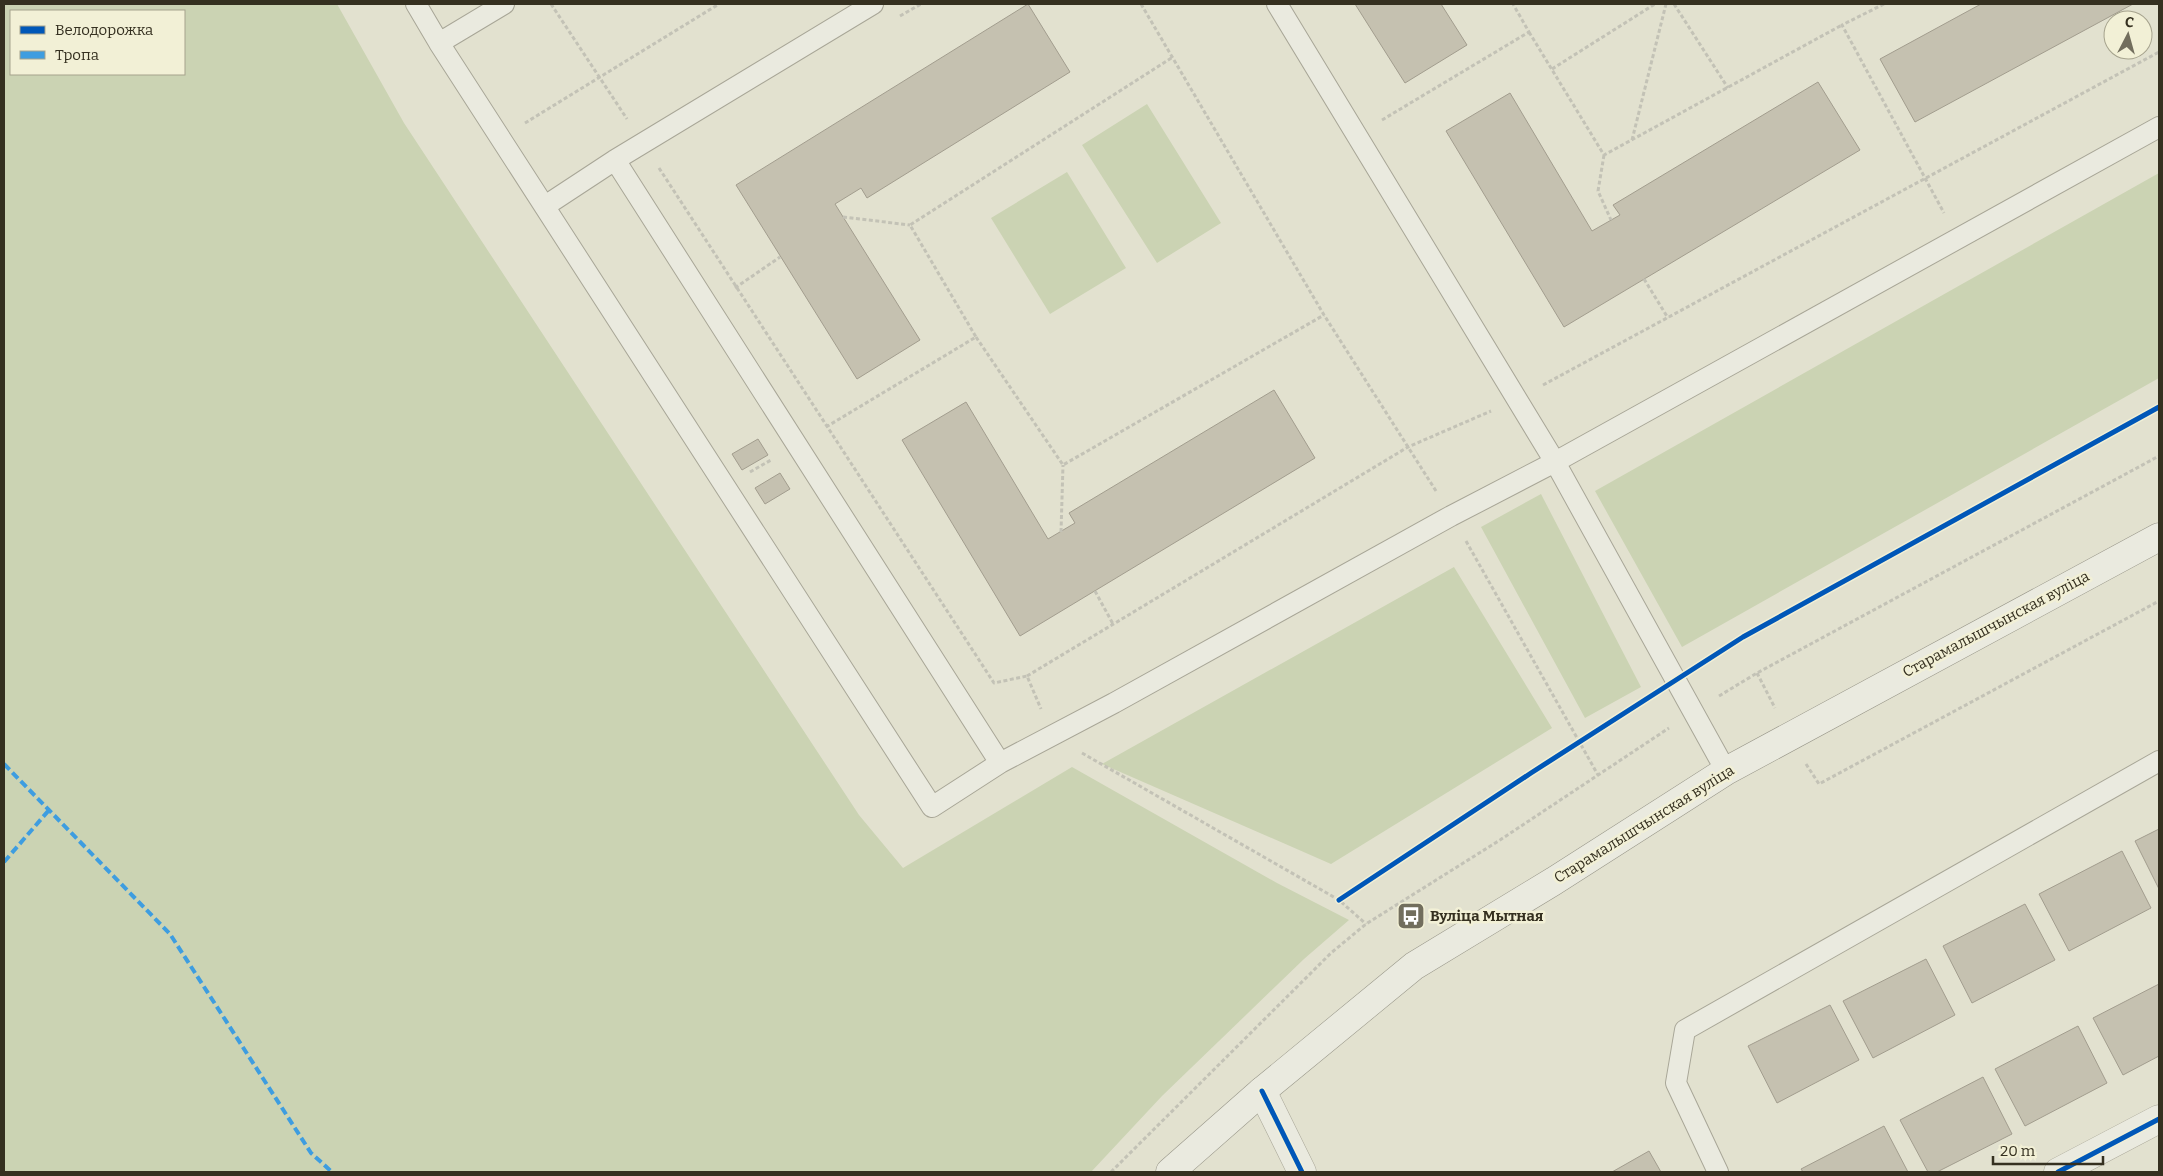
<svg xmlns="http://www.w3.org/2000/svg" width="2163" height="1176" font-family="Bitter,serif">
  <style>
    .green { fill: #cbd3b3; fill-rule: evenodd }
    .building { fill: #c5c1b0; stroke: #a29d8e }
    .lines { fill: none; stroke-linecap: round; stroke-linejoin: round }
    .service-casing { stroke: #a8a697; stroke-width: 22 }
    .minor-casing { stroke: #a8a697; stroke-width: 29 }
    .secondary-casing { stroke: #979588; stroke-width: 29 }
    .path { stroke: #c3c2b6; stroke-width: 3; stroke-dasharray: 4 2.5; stroke-linecap: butt }
    .service { stroke: #eaeadf; stroke-width: 20 }
    .minor { stroke: #eaeadf; stroke-width: 28 }
    .secondary { stroke: #eaeadf; stroke-width: 28 }
    .quiet { stroke: #3e9de0; stroke-width: 4; stroke-dasharray: 8 4; stroke-linecap: butt }
    .cycleway-casing { stroke: #f2f0d6; stroke-width: 8 }
    .cycleway { stroke: #0057b8; stroke-width: 5 }
    .labels { text-anchor: middle; stroke-width: 5; stroke-linejoin: round; paint-order: stroke }
    .street-label { font-size: 15px; fill: #353020; stroke: #f2f0d6 }
    .poi-label { font-size: 15px; font-weight: bold; fill: #353020; stroke: #f2f0d6; text-anchor: start }
  </style>
  <rect width="100%" height="100%" fill="#e2e1cf"/>
  <path class="green" d="M 4,4 L 337,4 L 404,123 L 859,815 L 903,868 L 1072,767 L 1277,883 L 1349,920 L 1304,959 L 1162,1096 L 1091,1172 L 4,1172 ZM 184,11 L 184,74 L 11,74 L 11,11 Z
    M 1147,104 L 1221,223 L 1157,263 L 1082,145 Z
    M 1067,172 L 1126,268 L 1050,314 L 991,218 Z
    M 2159,173 L 2159,378 L 1682,647 L 1595,491 Z
    M 1541,494 L 1641,687 L 1585,718 L 1481,527 Z
    M 1454,567 L 1552,728 L 1331,864 L 1102,764 Z"/>
  <path class="building" d="M 1028,4 L 1070,72 L 867,198 L 861,188 L 835,204 L 920,340 L 857,379 L 736,185 Z
    M 1355,4 L 1441,4 L 1467,45 L 1405,83 Z
    M 1981,4 L 2133,4 L 1915,122 L 1880,59 Z
    M 1818,82 L 1860,150 L 1564,327 L 1446,131 L 1510,93 L 1592,231 L 1620,215 L 1613,205 Z
    M 1274,390 L 1315,458 L 1020,636 L 902,440 L 966,402 L 1048,539 L 1075,523 L 1069,513 Z
    M 758,439 L 768,455 L 742,470 L 732,454 Z
    M 780,473 L 790,489 L 765,504 L 755,488 Z
    M 2159,829 L 2159,889 L 2135,841 Z
    M 2122,851 L 2151,908 L 2069,951 L 2039,894 Z
    M 2025,904 L 2055,960 L 1972,1003 L 1943,946 Z
    M 1926,959 L 1955,1015 L 1873,1058 L 1843,1001 Z
    M 2159,984 L 2159,1056 L 2123,1075 L 2093,1018 Z
    M 1830,1005 L 1859,1060 L 1777,1103 L 1748,1046 Z
    M 2078,1026 L 2107,1083 L 2025,1126 L 1995,1069 Z
    M 1983,1077 L 2012,1134 L 1937,1172 L 1928,1172 L 1900,1120 Z
    M 1884,1126 L 1908,1172 L 1803,1172 L 1801,1169 Z
    M 1649,1151 L 1661,1172 L 1612,1172 Z"/>
  <g class="lines">
    <defs>
      <path id="service" d="M 416,4 L 439,43 L 932,807 L 1000,763 L 1114,703 L 1451,516 L 1555,462 L 2159,127
        M 1277,4 L 1555,462 L 1726,771
        M 439,43 L 504,4
        M 615,160 L 1000,763
        M 545,206 L 615,160 L 873,4
        M 1718,1172 L 1676,1083 L 1685,1030 L 2159,761"/>
      <path id="minor" d="M 1262,1091 L 1302,1172
        M 2058,1172 L 2159,1119"/>
      <path id="secondary" d="M 1170,1172 L 1262,1091 L 1414,966 L 1554,881 L 1726,771 L 2159,537"/>
    </defs>
    <use href="#service" class="service-casing"/>
    <use href="#minor" class="minor-casing"/>
    <use href="#secondary" class="secondary-casing"/>
    <path class="path" d="M 551,4 L 627,119
      M 1141,4 L 1324,315 L 1436,491
      M 1674,4 L 1728,88
      M 1884,4 L 1842,25 L 1944,213
      M 900,16 L 921,4
      M 1529,32 L 1604,155 L 1842,25
      M 1552,69 L 1655,4
      M 1382,120 L 1529,32 L 1513,4
      M 525,123 L 719,4
      M 1632,140 L 1666,4
      M 1604,155 L 1598,191 L 1611,220
      M 659,168 L 994,683 L 1027,676 L 1041,709
      M 843,217 L 910,225
      M 1644,279 L 1668,318
      M 735,288 L 780,257
      M 976,337 L 1063,465 L 1324,315
      M 1543,385 L 2159,52
      M 826,427 L 976,337 L 910,225 L 1173,57
      M 750,472 L 771,460
      M 1061,532 L 1063,465
      M 1466,541 L 1598,775
      M 1095,591 L 1113,624
      M 1757,673 L 1775,708
      M 1027,676 L 1408,447 L 1491,411
      M 1719,696 L 1757,673 L 2159,456
      M 1082,753 L 1339,900 L 1366,924
      M 1806,764 L 1819,784 L 2159,601
      M 1111,1172 L 1331,953 L 1366,924 L 1500,840 L 1669,728"/>
    <use href="#service" class="service"/>
    <use href="#minor" class="minor"/>
    <use href="#secondary" class="secondary"/>
    <path class="quiet" d="M 4,764 L 170,934 L 311,1153 L 332,1172
      M 4,862 L 49,810"/>
    <defs>
      <path id="cycleway" d="M 1339,900 L 1531,773 L 1743,637 L 2159,407
        M 1262,1091 L 1302,1172
        M 2058,1172 L 2159,1119"/>
    </defs>
    <use href="#cycleway" class="cycleway-casing"/>
    <use href="#cycleway" class="cycleway"/>
  </g>
  <defs>
    <symbol id="bus-square" viewBox="-11 -11 22 22"><rect x="-9" y="-9" width="18" height="18" rx="4" fill="#726e5d" stroke="#f2f0d6"/><path d="M-5-6H5V4H4V6H2V4H-2V6H-4V4H-5ZM-3.5-4V0h7V-4ZM-3.5 1.2v1.5H-2V1.2ZM2 1.2v1.5H3.5V1.2Z" fill="#fff"/></symbol>
  </defs>
  <g fill-rule="evenodd">
    <use href="#bus-square" x="1395" y="900" width="32" height="32"/>
  </g>
  <g class="labels">
    <g class="street-label">
      <text transform="translate(1996 624) rotate(-28)" y="5">Старамалышчынская вуліца</text>
      <text transform="translate(1644 824) rotate(-32)" y="5">Старамалышчынская вуліца</text>
    </g>
    <g class="poi-label">
      <text x="1430" y="921">Вуліца Мытная</text>
    </g>
  </g>
  <rect width="2163" height="1176" fill="none" stroke="#353020" stroke-width="10"/>
  <rect x="10" y="10" width="175" height="65" fill="#f2f0d6" stroke="#a6a38d"/>
  <rect x="20" y="26" width="25" height="8" fill="#0057b8" stroke="#a6a38d"/>
  <text x="55" y="35" font-size="15" fill="#353020">Велодорожка</text>
  <rect x="20" y="51" width="25" height="8" fill="#3e9de0" stroke="#a6a38d"/>
  <text x="55" y="60" font-size="15" fill="#353020">Тропа</text>
  <g transform="translate(2128 35) rotate(6)"><circle r="24" fill="#f2f0d6" stroke="#a6a38d"/>
  <path d="M0-4L9 19L0 12L-9 19Z" fill="#726e5d"/>
  <text y="-8" font-size="14" font-weight="bold" text-anchor="middle" fill="#353020">С</text>
  </g>
  <path d="M1993 1156v8h110v-8" fill="none" stroke="#353020" stroke-width="2.5"/>
  <text x="2000" y="1156" font-size="15" fill="#353020" stroke="#f2f0d6" stroke-width="4" paint-order="stroke">20 m</text>
</svg>
